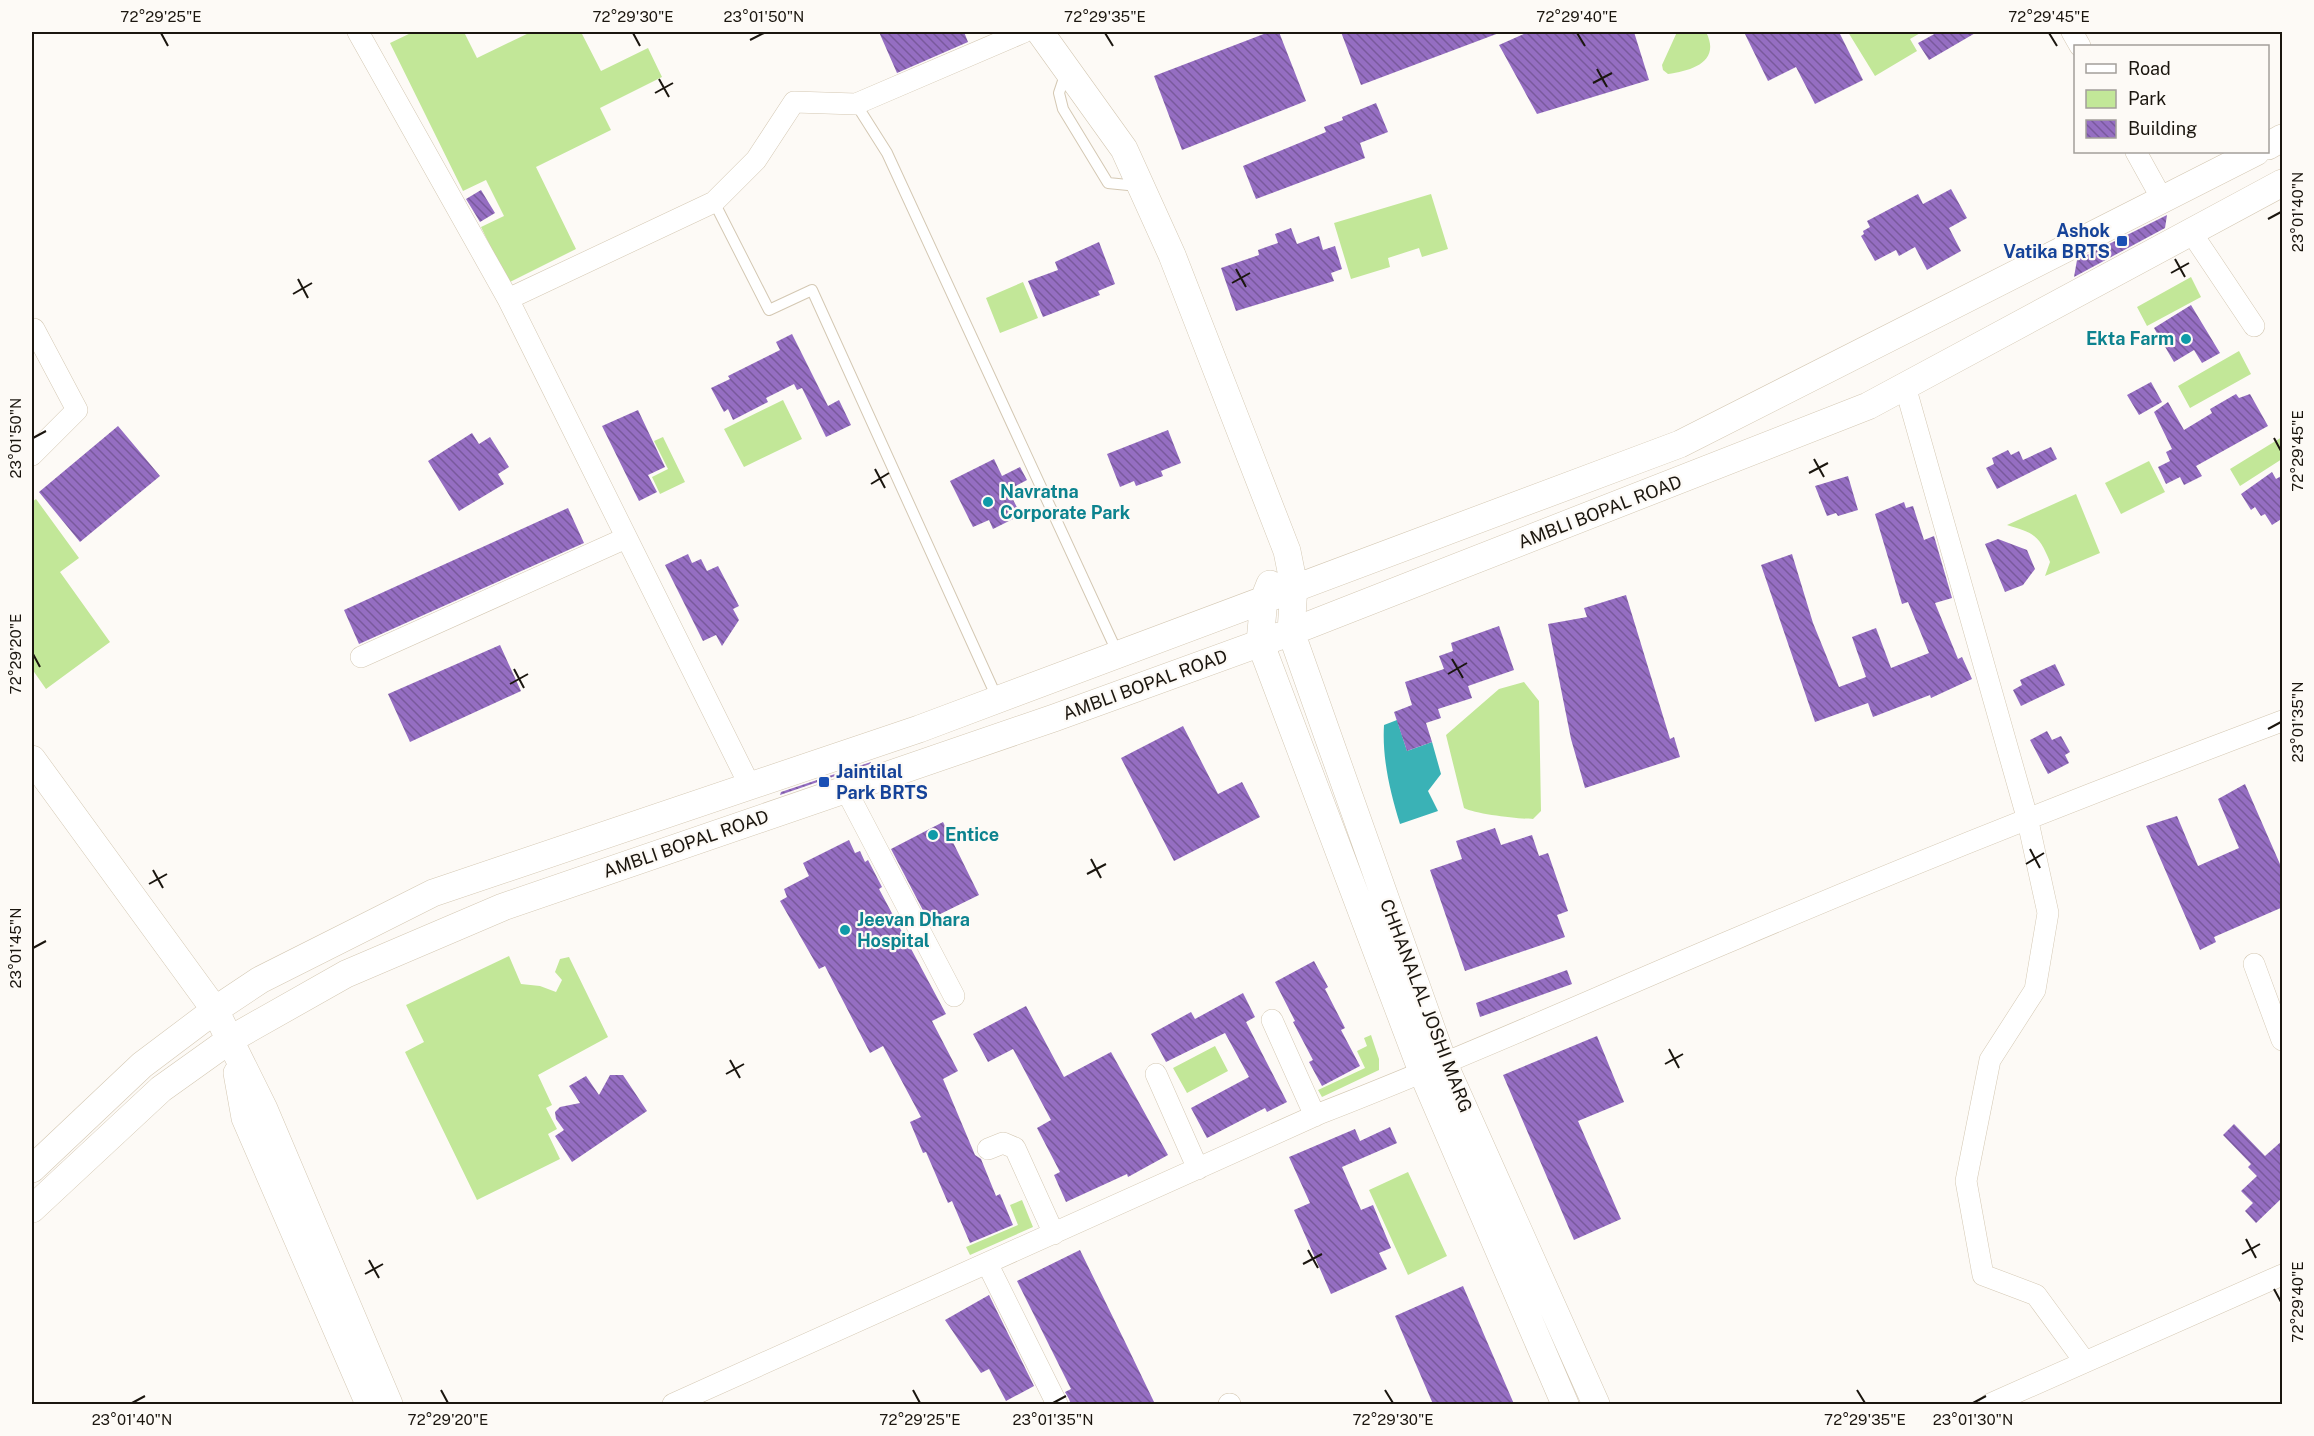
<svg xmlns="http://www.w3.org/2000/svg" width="2314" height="1436" font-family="'Public Sans',sans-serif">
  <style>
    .green { fill: #c2e798 }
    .water { fill: #3ab2b6 }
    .building { fill: url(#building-back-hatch) }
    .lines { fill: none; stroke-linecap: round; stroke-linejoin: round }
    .service-casing { stroke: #d4c8b3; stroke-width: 12 }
    .minor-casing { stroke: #d4c8b3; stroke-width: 22 }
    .tertiary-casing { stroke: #d4c8b3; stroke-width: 28 }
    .service { stroke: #fff; stroke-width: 10 }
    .minor { stroke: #fff; stroke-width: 21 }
    .tertiary { stroke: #fff; stroke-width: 27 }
    .ticks { fill: none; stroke: #1b160f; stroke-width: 2 }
    .transit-dot { fill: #1a4fb4; stroke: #fdfaf6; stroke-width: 2 }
    .culture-dot { fill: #0f9aa8; stroke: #fdfaf6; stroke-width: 2 }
    .labels { text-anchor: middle; stroke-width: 4.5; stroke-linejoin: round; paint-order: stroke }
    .transit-label { font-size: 18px; font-weight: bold; fill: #164399; stroke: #fdfaf6; text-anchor: end }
    .culture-label { font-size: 18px; font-weight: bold; fill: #0d838f; stroke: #fdfaf6; text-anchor: start }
    .street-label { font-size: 18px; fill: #1b160f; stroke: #fdfaf6 }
    .neatline { fill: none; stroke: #1b160f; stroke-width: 2 }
    .ticks-label { font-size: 15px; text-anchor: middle; fill: #1b160f }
  </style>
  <defs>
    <pattern id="building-back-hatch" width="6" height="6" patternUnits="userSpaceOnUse" patternTransform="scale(1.5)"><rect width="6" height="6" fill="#956ec2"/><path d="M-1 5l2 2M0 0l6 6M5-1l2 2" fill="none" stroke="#79599c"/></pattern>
  </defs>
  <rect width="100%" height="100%" fill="#fdfaf6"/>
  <path class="green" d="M 413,32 L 464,32 L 477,58 L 531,32 L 581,32 L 601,71 L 648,48 L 662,77 L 600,108 L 611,130 L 536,167 L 576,249 L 508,283 L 481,227 L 504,216 L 486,180 L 463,191 L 390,43 Z
    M 1677,32 L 1706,32 C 1721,61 1693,71 1668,74 L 1663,70 L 1662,65 Z
    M 1848,32 L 1922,32 L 1910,39 L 1917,51 L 1875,76 Z
    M 1431,194 L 1448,249 L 1422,257 L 1419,248 L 1388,258 L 1390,267 L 1351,279 L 1334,223 Z
    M 2191,277 L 2201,297 L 2147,326 L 2137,307 Z
    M 1023,282 L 1038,318 L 1000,333 L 986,298 Z
    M 2239,351 L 2251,374 L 2190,408 L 2178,386 Z
    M 783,400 L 802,439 L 744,467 L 724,429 Z
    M 663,437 L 685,482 L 660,494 L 652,477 L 668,469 L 654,441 Z
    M 2282,437 L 2282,459 L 2240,486 L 2230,469 Z
    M 2149,461 L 2165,492 L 2121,514 L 2105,483 Z
    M 2076,494 L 2100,553 L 2045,576 L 2050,562 C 2039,535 2034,533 2007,525 Z
    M 36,499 L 79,558 L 60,572 L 110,642 L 46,689 L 32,669 L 32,502 Z
    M 1524,682 L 1539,701 L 1541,811 L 1533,819 C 1519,819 1475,814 1464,808 L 1446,735 L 1499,689 Z
    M 509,956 L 521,984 L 540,986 L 556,992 L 562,980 L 555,972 L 560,959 L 569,957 L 608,1037 L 538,1075 L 552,1105 L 546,1108 L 557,1129 L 548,1134 L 560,1159 L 477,1200 L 405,1052 L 424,1042 L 406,1005 Z
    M 1371,1035 L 1379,1059 L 1379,1070 L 1322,1097 L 1318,1090 L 1365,1068 L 1357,1051 L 1367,1046 L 1364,1038 Z
    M 1215,1046 L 1228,1071 L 1187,1093 L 1173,1068 Z
    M 1408,1172 L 1447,1256 L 1408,1275 L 1369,1190 Z
    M 1022,1200 L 1033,1227 L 970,1255 L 966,1247 L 1018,1225 L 1010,1205 Z"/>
  <path class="water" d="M 1397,720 L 1407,751 L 1432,742 L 1441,774 L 1428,791 L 1438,811 L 1400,824 C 1390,792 1382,758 1384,725 Z"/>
  <path class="building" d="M 879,32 L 964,32 L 968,42 L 897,73 Z
    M 1269,32 L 1279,32 L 1306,101 L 1182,150 L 1154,76 Z
    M 1341,32 L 1499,32 L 1499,33 L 1361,85 Z
    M 1528,32 L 1634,32 L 1649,80 L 1537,114 L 1499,45 Z
    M 1744,32 L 1839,32 L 1863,80 L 1815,104 L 1796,67 L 1768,81 Z
    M 1938,32 L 1977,32 L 1929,60 L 1918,43 Z
    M 1376,103 L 1388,132 L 1360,143 L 1365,158 L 1256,199 L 1243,166 L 1326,132 L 1324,127 L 1343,120 L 1342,117 Z
    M 1951,189 L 1967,218 L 1949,228 L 1961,251 L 1927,270 L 1915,247 L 1899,256 L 1896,250 L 1875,261 L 1861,236 L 1864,234 L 1863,231 L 1870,227 L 1867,221 L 1918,194 L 1923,204 Z
    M 481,190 L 495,213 L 480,222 L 466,199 Z
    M 2167,215 L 2165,228 L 2074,277 L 2077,260 Z
    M 1291,228 L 1297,244 L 1319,236 L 1323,250 L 1335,246 L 1342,269 L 1331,273 L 1334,281 L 1236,311 L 1221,268 L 1259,255 L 1258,250 L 1278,243 L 1275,234 Z
    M 1099,242 L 1115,284 L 1098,291 L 1100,295 L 1043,317 L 1028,281 L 1058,270 L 1055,262 Z
    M 2191,305 L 2220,353 L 2202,363 L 2194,350 L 2174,362 L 2154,328 Z
    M 792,334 L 828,406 L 839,400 L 851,425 L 826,437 L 802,388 L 797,390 L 794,384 L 766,398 L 768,402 L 733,420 L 728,409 L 724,412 L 711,388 L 730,379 L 728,376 L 780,350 L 776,342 Z
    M 2151,382 L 2162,402 L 2139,415 L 2127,395 Z
    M 2236,394 L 2239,398 L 2250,394 L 2268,426 L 2196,466 L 2202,476 L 2184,485 L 2180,477 L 2166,484 L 2158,467 L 2170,461 L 2166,452 L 2172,449 L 2154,412 L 2168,402 L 2184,430 L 2212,413 L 2210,409 Z
    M 638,410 L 665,467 L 648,475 L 657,492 L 639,501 L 602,426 Z
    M 118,426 L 160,476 L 80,542 L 39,492 Z
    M 1168,430 L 1181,463 L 1161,471 L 1163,476 L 1136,486 L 1134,481 L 1120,487 L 1107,454 Z
    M 472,433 L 479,444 L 490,437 L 509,467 L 498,474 L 504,484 L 459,511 L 428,461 Z
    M 2051,447 L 2057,459 L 1997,489 L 1986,468 L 1994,464 L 1992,458 L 2008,450 L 2011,455 L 2019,451 L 2023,460 Z
    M 994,459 L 1002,476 L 1020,467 L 1027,480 L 1008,490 L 1021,515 L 993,529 L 989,520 L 973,527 L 950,481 Z
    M 2272,472 L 2276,479 L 2283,475 L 2283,518 L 2272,525 L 2265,514 L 2261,516 L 2255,507 L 2251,510 L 2241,494 Z
    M 1848,476 L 1858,510 L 1838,516 L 1836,513 L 1827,516 L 1815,486 Z
    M 1904,502 L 1906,508 L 1913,506 L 1924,540 L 1934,536 L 1952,598 L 1935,603 L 1958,659 L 1962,657 L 1972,679 L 1931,698 L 1930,695 L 1873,717 L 1868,703 L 1815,722 L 1761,565 L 1792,554 L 1813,623 L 1839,687 L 1866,677 L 1852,637 L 1876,628 L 1891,668 L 1929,653 L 1908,602 L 1902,604 L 1875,514 Z
    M 568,508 L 584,543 L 359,644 L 344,610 Z
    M 1998,539 L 2027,550 L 2035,569 L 2023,585 L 2005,592 L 1985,544 Z
    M 688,554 L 692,563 L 701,559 L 707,571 L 718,566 L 739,606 L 733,609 L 739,620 L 722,646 L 716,635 L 703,641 L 665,565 Z
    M 1626,595 L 1670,739 L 1674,737 L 1680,757 L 1585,788 L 1571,739 L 1548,624 L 1587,617 L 1584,608 Z
    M 1499,626 L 1514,670 L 1468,686 L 1472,698 L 1438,709 L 1441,718 L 1426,723 L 1432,742 L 1407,751 L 1394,712 L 1412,705 L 1405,682 L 1444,669 L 1439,656 L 1453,651 L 1451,643 Z
    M 500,645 L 521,691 L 410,742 L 388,694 Z
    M 2055,664 L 2065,685 L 2021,706 L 2013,690 L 2022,685 L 2020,680 Z
    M 1183,726 L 1218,794 L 1242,782 L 1260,817 L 1174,861 L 1121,758 Z
    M 2047,731 L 2052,740 L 2061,736 L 2070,752 L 2065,755 L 2069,763 L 2048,774 L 2030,740 Z
    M 871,762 L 870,764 L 780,795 L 781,792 Z
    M 2245,784 L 2283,871 L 2283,907 L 2214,937 L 2216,942 L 2200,950 L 2146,826 L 2177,816 L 2198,866 L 2239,848 L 2218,799 Z
    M 943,822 L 979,895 L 928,920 L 891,849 Z
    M 1495,828 L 1501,845 L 1532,835 L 1539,856 L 1548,853 L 1568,911 L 1557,915 L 1565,937 L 1465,971 L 1430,870 L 1462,859 L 1456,841 Z
    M 849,840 L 855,853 L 860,851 L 865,862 L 868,860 L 882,887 L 879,889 L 946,1014 L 932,1021 L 958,1071 L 943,1079 L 975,1155 L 981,1159 L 996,1196 L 1000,1194 L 1013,1225 L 970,1243 L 952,1201 L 948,1203 L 926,1152 L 923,1153 L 910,1122 L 921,1117 L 883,1046 L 870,1053 L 825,966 L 819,969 L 780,901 L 787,897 L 784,889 L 809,876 L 803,863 Z
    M 1314,961 L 1328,987 L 1325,989 L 1345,1028 L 1341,1030 L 1360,1066 L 1322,1086 L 1309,1062 L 1313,1060 L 1293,1022 L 1295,1021 L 1275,982 Z
    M 1567,970 L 1572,984 L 1480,1017 L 1476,1003 Z
    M 1243,993 L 1255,1017 L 1246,1022 L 1287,1102 L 1267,1112 L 1265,1108 L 1207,1138 L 1191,1108 L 1249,1077 L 1225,1033 L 1166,1062 L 1151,1034 L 1191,1012 L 1195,1019 Z
    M 1026,1006 L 1064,1077 L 1111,1052 L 1168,1155 L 1128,1177 L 1127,1174 L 1066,1202 L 1054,1175 L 1060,1172 L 1037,1128 L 1051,1120 L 1013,1049 L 988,1062 L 973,1034 Z
    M 1597,1036 L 1624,1102 L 1578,1121 L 1621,1219 L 1574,1240 L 1503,1075 Z
    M 610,1075 L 623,1075 L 647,1111 L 572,1162 L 555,1136 L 564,1130 L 556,1119 L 555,1112 L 560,1107 L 580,1103 L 569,1086 L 586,1076 L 599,1095 Z
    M 2234,1124 L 2265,1156 L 2283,1140 L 2283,1197 L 2256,1223 L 2245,1211 L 2253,1203 L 2241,1191 L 2257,1176 L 2248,1167 L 2251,1164 L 2223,1135 Z
    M 1390,1127 L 1397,1143 L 1342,1167 L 1361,1210 L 1373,1205 L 1391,1248 L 1379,1253 L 1387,1269 L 1331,1294 L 1294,1210 L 1310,1203 L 1289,1157 L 1355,1129 L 1360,1141 Z
    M 1080,1250 L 1128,1348 L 1155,1404 L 1071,1404 L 1069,1399 L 1065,1392 L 1071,1389 L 1017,1281 Z
    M 1463,1286 L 1514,1404 L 1433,1404 L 1395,1316 Z
    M 989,1295 L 1034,1386 L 1006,1401 L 989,1369 L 981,1373 L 945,1320 Z"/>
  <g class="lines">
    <defs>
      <path id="service" d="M 1066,72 L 1059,93 L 1063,109 L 1108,183 L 1138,186
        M 856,104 L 887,153 L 1118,654
        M 714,202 L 769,310 L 812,290 L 998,700"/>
      <path id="minor" d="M 358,32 L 508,299 L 714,202 L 756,160 L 794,102 L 856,104 L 1024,32
        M 2072,32 L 2080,46
        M 2136,152 L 2162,199
        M 2191,232 L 2254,326
        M 508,299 L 750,786
        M 1905,386 L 2027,817 L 2048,913 L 2035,990 L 1990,1060 L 1966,1181 L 1983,1275 L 2036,1295 L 2085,1362
        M 32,455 L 77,410 L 34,329
        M 361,657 L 626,538
        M 846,790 L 954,996
        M 2254,964 L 2282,1040
        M 1272,1020 L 1315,1116
        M 1156,1074 L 1198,1169
        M 988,1149 L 1003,1143 L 1015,1148 L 1054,1234
        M 987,1263 L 1057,1404
        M 673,1404 L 1321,1113 C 1461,1059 1597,997 1735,939 C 1916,862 2098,790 2282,721
        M 1229,1404 L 1230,1404
        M 1990,1404 L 2282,1275"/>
      <path id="tertiary" d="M 1040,32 L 1124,149 L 1172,255 L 1287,551 L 1294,586 L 1291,632 L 1444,1064 L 1596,1404
        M 2268,146 L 2282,138
        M 1270,584 L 1264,599 L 1260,642 L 1423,1074 L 1565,1404
        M 32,759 L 215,1010 L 264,1109 L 389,1404
        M 237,1073 L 245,1118 L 369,1404
        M 32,1169 L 142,1065 L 215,1010 L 260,980 L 433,893 L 919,729 L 1680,444 L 2256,152
        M 32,1209 L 161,1089 L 231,1039 L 346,974 L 503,907 L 1054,718 L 1291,632 L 1868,406 L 2282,183"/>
    </defs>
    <use href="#service" class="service-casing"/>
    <use href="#minor" class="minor-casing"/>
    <use href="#tertiary" class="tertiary-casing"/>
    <use href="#service" class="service"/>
    <use href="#minor" class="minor"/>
    <use href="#tertiary" class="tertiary"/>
  </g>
  <path class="ticks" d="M 161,33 L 168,46M 633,33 L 640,46M 1105,33 L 1113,46M 1577,33 L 1585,46M 2049,33 L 2057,46M 750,40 L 764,33M 1597,69 L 1607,87M 659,79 L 669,97M 1593,83 L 1612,73M 655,93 L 673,83M 2268,219 L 2281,212M 2175,259 L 2185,277M 1236,269 L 1246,287M 2171,273 L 2189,263M 298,279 L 308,298M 1232,283 L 1250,273M 293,294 L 312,283M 33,438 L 46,431M 2274,438 L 2281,451M 1814,459 L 1824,477M 875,469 L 885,488M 1809,473 L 1828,463M 871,484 L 889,473M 33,654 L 40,667M 1452,659 L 1463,678M 514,669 L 524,688M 1448,674 L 1467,663M 510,684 L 528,674M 2268,729 L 2281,722M 2030,849 L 2040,868M 1091,859 L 1101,878M 2026,864 L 2044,853M 153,870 L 163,888M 1087,874 L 1106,864M 149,884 L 167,874M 33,948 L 46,941M 1669,1049 L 1679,1068M 730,1060 L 740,1078M 1665,1064 L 1683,1054M 726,1074 L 744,1064M 2246,1239 L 2256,1258M 1308,1250 L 1318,1268M 2242,1254 L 2260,1244M 369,1260 L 379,1278M 1303,1264 L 1322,1254M 365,1274 L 383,1264M 2274,1289 L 2281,1302M 441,1390 L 448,1403M 913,1390 L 920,1403M 1385,1390 L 1393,1403M 1857,1390 L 1865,1403M 132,1403 L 145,1396M 1053,1403 L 1066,1396M 1973,1403 L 1986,1396"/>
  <g class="transit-dot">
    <rect x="2116" y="235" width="12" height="12" rx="3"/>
    <rect x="818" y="776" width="12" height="12" rx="3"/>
  </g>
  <g class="culture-dot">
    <circle cx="2186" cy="339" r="6"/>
    <circle cx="988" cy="502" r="6"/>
    <circle cx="933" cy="835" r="6"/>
    <circle cx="845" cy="930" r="6"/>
  </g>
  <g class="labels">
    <g class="transit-label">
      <text x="2110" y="237">Ashok<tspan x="2110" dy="21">Vatika BRTS</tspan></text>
      <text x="836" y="778" text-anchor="start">Jaintilal<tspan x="836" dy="21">Park BRTS</tspan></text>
    </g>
    <g class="culture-label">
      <text x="2174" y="345" text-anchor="end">Ekta Farm</text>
      <text x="1000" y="498">Navratna<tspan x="1000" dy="21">Corporate Park</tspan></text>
      <text x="945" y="841">Entice</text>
      <text x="857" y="926">Jeevan Dhara<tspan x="857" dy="21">Hospital</tspan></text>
    </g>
    <g class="street-label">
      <text transform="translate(1600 512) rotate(-21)" y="6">AMBLI BOPAL ROAD</text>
      <text transform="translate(1145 685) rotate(-20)" y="6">AMBLI BOPAL ROAD</text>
      <text transform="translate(686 844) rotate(-19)" y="6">AMBLI BOPAL ROAD</text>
      <text transform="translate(1426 1006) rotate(69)" y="6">CHHANALAL JOSHI MARG</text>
    </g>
  </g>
  <rect width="2314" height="1436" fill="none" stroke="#fdfaf6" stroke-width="66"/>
  <rect x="2074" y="45" width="195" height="108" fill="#fdfaf6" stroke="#a39f9a" stroke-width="1.5"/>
  <rect x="2086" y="64" width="30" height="9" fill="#ffffff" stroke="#a39f9a" stroke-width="1.5"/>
  <text x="2128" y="75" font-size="18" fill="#1b160f">Road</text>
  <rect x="2086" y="90" width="30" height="18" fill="#c2e798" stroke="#a39f9a" stroke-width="1.5"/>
  <text x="2128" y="105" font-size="18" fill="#1b160f">Park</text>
  <rect x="2086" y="120" width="30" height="18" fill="url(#building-back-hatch)" stroke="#a39f9a" stroke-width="1.5"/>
  <text x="2128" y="135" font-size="18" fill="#1b160f">Building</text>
  <rect x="33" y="33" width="2248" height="1370" class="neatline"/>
  <g class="ticks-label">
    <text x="161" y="22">72°29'25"E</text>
    <text x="633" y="22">72°29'30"E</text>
    <text x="764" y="22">23°01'50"N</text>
    <text x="1105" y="22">72°29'35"E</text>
    <text x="1577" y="22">72°29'40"E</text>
    <text x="2049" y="22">72°29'45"E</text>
    <text transform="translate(2298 212) rotate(-90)" y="5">23°01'40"N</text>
    <text transform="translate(16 438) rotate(-90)" y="5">23°01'50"N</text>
    <text transform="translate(2298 451) rotate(-90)" y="5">72°29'45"E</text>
    <text transform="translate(16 654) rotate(-90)" y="5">72°29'20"E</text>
    <text transform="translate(2298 722) rotate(-90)" y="5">23°01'35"N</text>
    <text transform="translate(16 948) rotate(-90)" y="5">23°01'45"N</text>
    <text transform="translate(2298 1302) rotate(-90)" y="5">72°29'40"E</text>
    <text x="132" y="1425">23°01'40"N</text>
    <text x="448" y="1425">72°29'20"E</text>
    <text x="920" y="1425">72°29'25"E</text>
    <text x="1053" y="1425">23°01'35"N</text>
    <text x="1393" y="1425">72°29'30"E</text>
    <text x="1865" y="1425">72°29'35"E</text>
    <text x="1973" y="1425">23°01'30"N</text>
  </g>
</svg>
